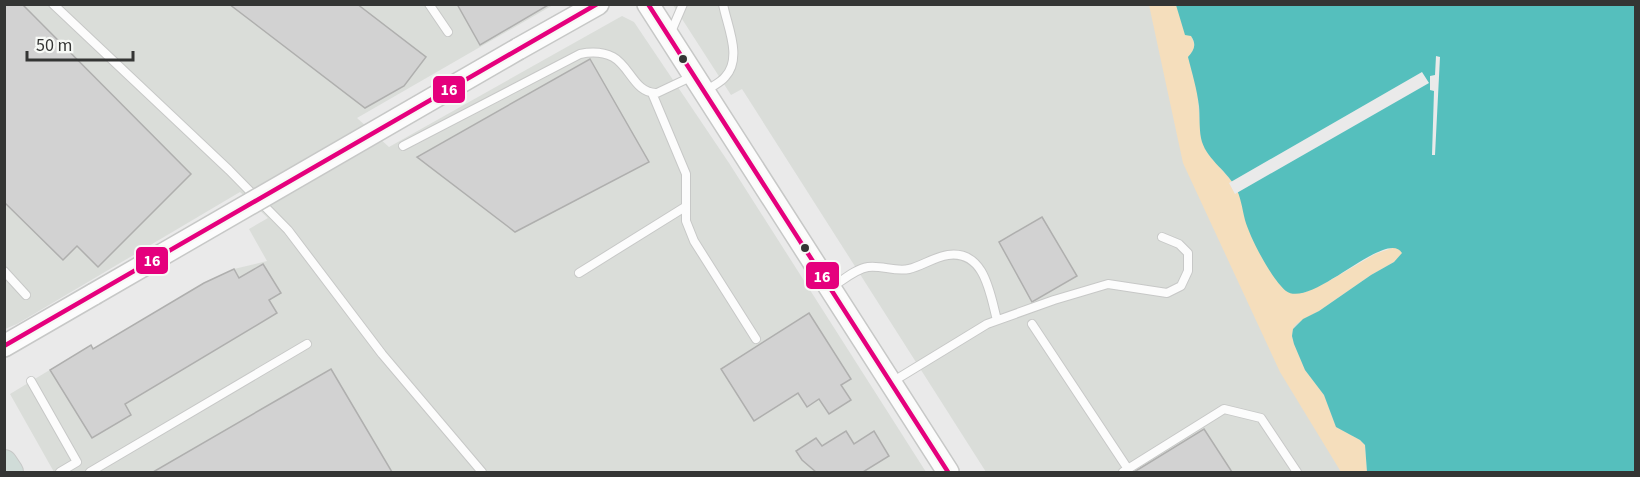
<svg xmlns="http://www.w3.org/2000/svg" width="1640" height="477" font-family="'Source Sans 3',sans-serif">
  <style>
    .built { fill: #daddd9 }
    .green { fill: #f5debc }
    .water { fill: #55bfbd }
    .pier { fill: #eaeaea }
    .building { fill: #d2d2d2; stroke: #afafae; stroke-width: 1.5 }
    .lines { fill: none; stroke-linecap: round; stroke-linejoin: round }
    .service-casing { stroke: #c7c8c7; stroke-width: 10 }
    .secondary-casing { stroke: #c7c8c7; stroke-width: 24 }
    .trunk-casing { stroke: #c7c8c7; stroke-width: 28 }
    .service { stroke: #fcfcfc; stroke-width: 8 }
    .secondary { stroke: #fcfcfc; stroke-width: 21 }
    .trunk { stroke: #d0dcd8; stroke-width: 26 }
    .secondary-bridge-casing { stroke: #c7c8c7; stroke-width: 24; stroke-linecap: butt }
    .secondary-bridge { stroke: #fcfcfc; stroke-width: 21 }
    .bus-1-casing { stroke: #f7f9f6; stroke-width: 9 }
    .bus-1 { stroke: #e5007d; stroke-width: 4.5 }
    .bus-dot { fill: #343534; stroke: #f7f9f6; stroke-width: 2 }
    .line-badge { stroke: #f7f9f6; stroke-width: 2 }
    .badge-label { font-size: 16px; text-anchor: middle; font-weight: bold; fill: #fff }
  </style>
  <rect width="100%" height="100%" fill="#eaeaea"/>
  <path class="built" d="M 5,5 L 553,5 L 357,118 L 389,147 L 622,16 L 634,22 L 729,163 L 926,472 L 54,472 L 10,394 L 91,345 L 94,349 L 204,283 L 234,269 L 267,261 L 249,229 L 268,218 L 240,192 L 17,324 L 5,329 Z
    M 673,5 L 1176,5 L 1367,472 L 986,472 L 742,89 L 731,95 Z"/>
  <path class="green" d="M 1149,5 L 1176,5 C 1181,19 1193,33 1195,48 L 1188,57 L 1197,90 L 1201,138 L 1208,154 L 1234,184 L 1241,198 L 1251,236 L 1264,261 L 1285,290 L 1303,293 L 1329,281 L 1375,254 L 1395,247 L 1399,248 L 1403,253 L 1394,262 L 1371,275 L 1319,311 L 1296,324 L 1293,329 L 1292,336 L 1294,344 L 1305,370 L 1324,395 L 1336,427 L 1360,440 L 1365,445 L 1367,472 L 1341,472 L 1280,372 L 1183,163 Z"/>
  <path class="water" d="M 1176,5 L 1635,5 L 1635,472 L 1367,472 L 1365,445 L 1360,440 L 1336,427 L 1324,395 L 1305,370 L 1294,344 L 1292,336 L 1293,329 L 1303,319 L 1319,311 L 1371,275 L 1394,262 L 1402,253 C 1387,227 1311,310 1286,291 C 1272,280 1250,238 1245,220 C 1242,208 1241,197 1235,186 C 1225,169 1205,158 1201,138 C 1199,127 1200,116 1199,106 C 1197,89 1192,73 1188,57 C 1194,50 1197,45 1191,36 L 1185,35 Z"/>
  <path class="pier" d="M 1436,56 L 1440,57 L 1435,155 L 1432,155 L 1434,91 L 1430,90 L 1430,76 L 1435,75 Z
    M 1422,72 L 1429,83 L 1235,194 L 1229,183 Z"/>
  <path class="building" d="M 4,4 L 22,4 L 191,174 L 98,267 L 77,246 L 63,260 L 4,202 Z
    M 229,4 L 357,4 L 426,57 L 404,86 L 365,108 Z
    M 457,4 L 550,4 L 480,45 Z
    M 590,59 L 649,162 L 515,232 L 417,157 Z
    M 1042,217 L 1077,276 L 1032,302 L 999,242 Z
    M 263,264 L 281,293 L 269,300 L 277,313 L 125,404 L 131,415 L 92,438 L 50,370 L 91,345 L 93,349 L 204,283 L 234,269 L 239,278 Z
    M 809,313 L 851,379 L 841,385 L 851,400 L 829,414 L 819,399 L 807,407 L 798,393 L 754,421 L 721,369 Z
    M 331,369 L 392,472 L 153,472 L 279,399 Z
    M 1204,429 L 1232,472 L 1134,472 Z
    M 846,431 L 854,444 L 874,431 L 889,456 L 863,472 L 816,472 L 802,460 L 796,451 L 816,438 L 822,446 Z"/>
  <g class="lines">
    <defs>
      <path id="service" d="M 53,4 L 229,170 L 288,230 L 382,354 L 482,472
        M 429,4 L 448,32
        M 671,32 L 683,4
        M 706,91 C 712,86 720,83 725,77 C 743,58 727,26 723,4
        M 652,93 L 686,174 L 686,221 L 694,241 L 756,339
        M 403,146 L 580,54 C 590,52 603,52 613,57 C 630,66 635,94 657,93 L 693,76
        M 4,271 L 26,295
        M 579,273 L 685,207
        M 832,287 C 842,281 855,269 868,267 C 881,265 895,272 909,269 C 922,266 934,257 948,255 C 985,250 990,294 997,320
        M 1032,324 L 1128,469
        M 31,381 L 77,462 L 60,472
        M 892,382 L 987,324 L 1054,300 L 1108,284 L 1167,293 L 1181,286 L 1188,271 L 1188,253 L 1179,244 L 1162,237
        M 90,472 L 307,344
        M 1123,472 L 1224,409 L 1261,418 L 1297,472"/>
      <path id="secondary" d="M 648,4 L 948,472
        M 518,49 L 598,4
        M 4,346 L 94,294"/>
      <path id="trunk" d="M 4,463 L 10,472"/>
    </defs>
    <use href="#service" class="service-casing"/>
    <use href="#secondary" class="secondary-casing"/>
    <use href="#trunk" class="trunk-casing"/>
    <use href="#service" class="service"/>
    <use href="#secondary" class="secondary"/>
    <use href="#trunk" class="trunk"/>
    <defs>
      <path id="secondary-bridge" d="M 94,294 L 518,49"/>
    </defs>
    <use href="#secondary-bridge" class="secondary-bridge-casing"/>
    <use href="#secondary-bridge" class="secondary-bridge"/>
    <defs>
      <path id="bus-1" d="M 648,4 L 948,472
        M 4,346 L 597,4"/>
    </defs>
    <use href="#bus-1" class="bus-1-casing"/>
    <use href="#bus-1" class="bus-1"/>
  </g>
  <g class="bus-dot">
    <circle cx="683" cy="59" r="5"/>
    <circle cx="805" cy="248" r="5"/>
  </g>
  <g class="line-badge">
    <rect x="432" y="75" width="34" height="29" rx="6" fill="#e5007d"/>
    <rect x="135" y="246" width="34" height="29" rx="6" fill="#e5007d"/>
    <rect x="805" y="261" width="35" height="29" rx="6" fill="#e5007d"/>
  </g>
  <g class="badge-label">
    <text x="449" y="95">16</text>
    <text x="152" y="266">16</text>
    <text x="822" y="282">16</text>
  </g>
  <rect width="1640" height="477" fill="none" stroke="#343534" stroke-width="12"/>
  <path d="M27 51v9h106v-9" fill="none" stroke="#343534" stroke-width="3"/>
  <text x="36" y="51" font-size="18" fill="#343534" stroke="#f7f9f6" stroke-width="4.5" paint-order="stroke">50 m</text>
</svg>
